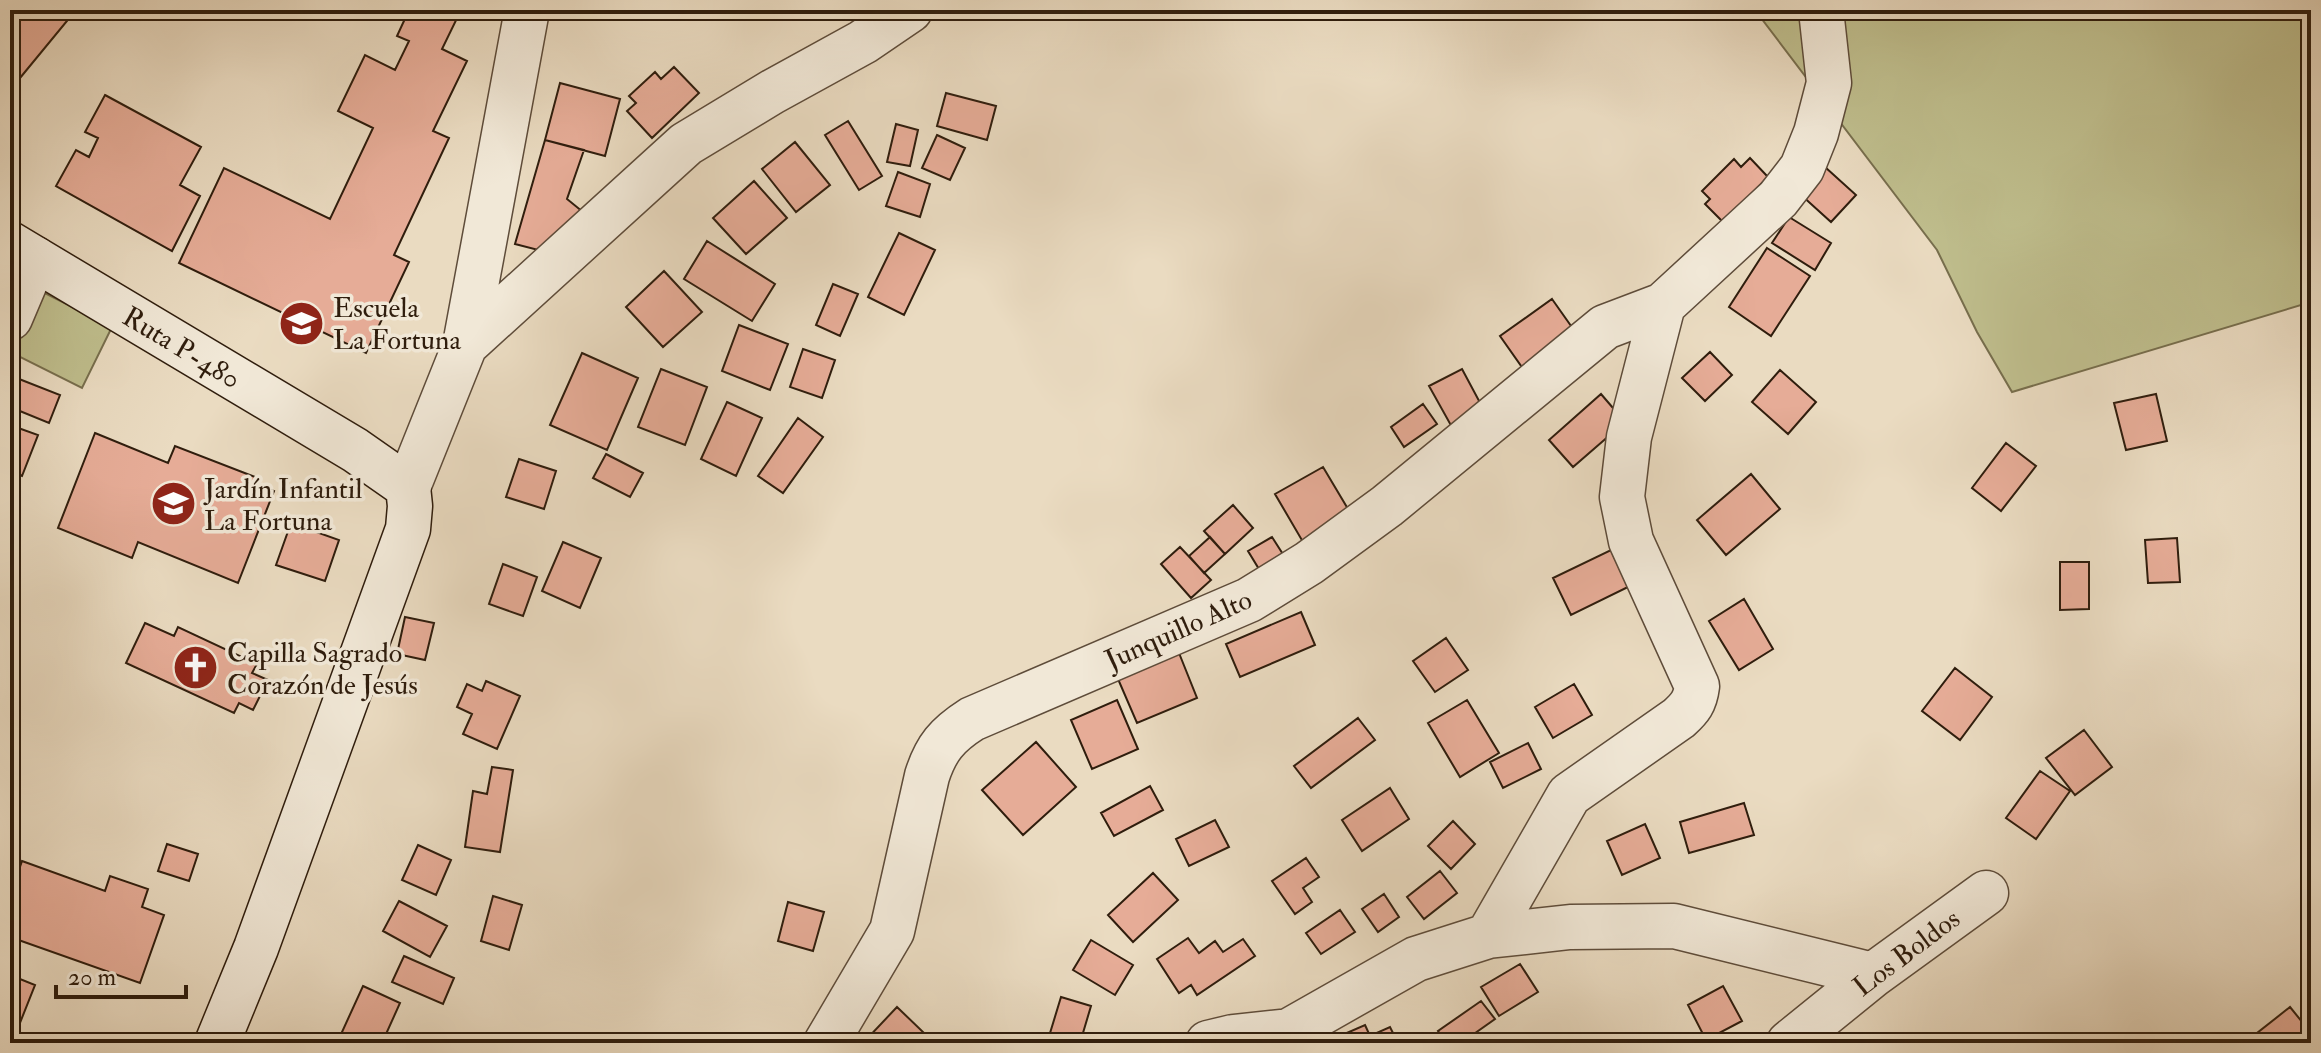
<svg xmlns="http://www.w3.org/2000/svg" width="2321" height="1053" font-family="'IM FELL Double Pica',serif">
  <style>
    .green { fill: #bfbe8d; stroke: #776e4d; stroke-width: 2 }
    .building { fill: #e6ac97; stroke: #2f1d0d; stroke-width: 2 }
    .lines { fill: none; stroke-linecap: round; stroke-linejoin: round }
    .street-casing { stroke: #5e4c3a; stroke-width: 47 }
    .secondary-casing { stroke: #2f1d0d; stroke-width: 47 }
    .street { stroke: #f1e8d7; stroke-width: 44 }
    .secondary { stroke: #f1e8d7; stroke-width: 44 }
    .labels { text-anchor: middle; stroke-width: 7; stroke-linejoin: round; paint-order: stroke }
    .poi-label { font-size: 28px; fill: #2f1d0d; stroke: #f1e8d7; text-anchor: start }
    .street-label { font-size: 28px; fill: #2f1d0d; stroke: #f1e8d7 }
  </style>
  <rect width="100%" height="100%" fill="#eadbc1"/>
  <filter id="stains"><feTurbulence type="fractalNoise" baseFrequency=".0025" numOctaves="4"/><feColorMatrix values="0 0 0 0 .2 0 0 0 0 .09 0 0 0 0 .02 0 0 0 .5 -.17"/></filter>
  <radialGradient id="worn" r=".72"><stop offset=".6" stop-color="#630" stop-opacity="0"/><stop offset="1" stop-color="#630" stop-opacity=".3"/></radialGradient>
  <path class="green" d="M 1755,10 L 2311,10 L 2311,302 L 2012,392 L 1977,332 L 1937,250 Z
    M 31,286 L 112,327 L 82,388 L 10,352 L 10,329 Z"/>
  <path class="building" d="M 10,10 L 76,10 L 20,78 L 10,70 Z
    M 409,10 L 461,10 L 442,49 L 467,61 L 433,131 L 449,138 L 394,255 L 409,262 L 366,353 L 179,263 L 224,168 L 330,219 L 373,128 L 338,111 L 365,55 L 395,70 L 409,41 L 397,36 Z
    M 568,10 L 612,10 L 611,18 Z
    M 674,67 L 699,93 L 652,138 L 627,111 L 636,103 L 629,96 L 655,72 L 661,79 Z
    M 560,83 L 620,99 L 605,156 L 545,140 Z
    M 946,93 L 996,106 L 987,140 L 937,126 Z
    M 105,95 L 201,147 L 180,185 L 200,196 L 172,251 L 56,186 L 76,150 L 89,157 L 98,138 L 85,132 Z
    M 848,121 L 882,176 L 859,190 L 825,135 Z
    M 896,124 L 918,130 L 910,166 L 887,162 Z
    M 937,135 L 965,148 L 950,180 L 922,168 Z
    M 545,140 L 584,150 L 567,199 L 583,212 L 542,251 L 515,244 Z
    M 795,142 L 830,185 L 796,212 L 762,169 Z
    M 1750,158 L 1768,177 L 1723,222 L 1705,204 L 1710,199 L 1702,191 L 1734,159 L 1741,167 Z
    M 1825,167 L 1856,195 L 1831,222 L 1800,194 Z
    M 898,172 L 930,184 L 920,217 L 886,206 Z
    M 754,181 L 787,218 L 746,254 L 713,218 Z
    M 1789,217 L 1831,243 L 1815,270 L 1772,243 Z
    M 899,233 L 935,250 L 904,315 L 868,297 Z
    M 707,241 L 775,284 L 752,321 L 684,279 Z
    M 1767,248 L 1810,276 L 1771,336 L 1729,307 Z
    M 664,271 L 702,312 L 663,347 L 626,307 Z
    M 833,284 L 858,294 L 840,336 L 816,325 Z
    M 1552,299 L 1576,333 L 1524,370 L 1500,336 Z
    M 739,325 L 788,344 L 770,390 L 722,371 Z
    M 803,349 L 835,360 L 822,398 L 790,387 Z
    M 1710,352 L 1732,375 L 1705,401 L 1682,378 Z
    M 582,353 L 638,378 L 607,450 L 550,425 Z
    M 661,369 L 707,387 L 685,445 L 638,427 Z
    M 1462,369 L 1485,412 L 1453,429 L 1429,386 Z
    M 1780,370 L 1816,402 L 1788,434 L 1752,402 Z
    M 14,377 L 60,395 L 49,423 L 10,407 L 10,387 Z
    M 1601,394 L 1625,422 L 1573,467 L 1549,440 Z
    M 2156,394 L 2167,441 L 2126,450 L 2114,403 Z
    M 727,402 L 762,418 L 736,476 L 701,459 Z
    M 1423,404 L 1437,424 L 1404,447 L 1391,427 Z
    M 798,418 L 823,437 L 783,493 L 758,476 Z
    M 10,425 L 38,435 L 22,476 L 10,471 Z
    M 95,433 L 168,463 L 175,446 L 260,479 L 257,484 L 274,491 L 238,583 L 138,542 L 132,558 L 58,528 Z
    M 2006,443 L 2036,466 L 2001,511 L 1972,488 Z
    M 606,454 L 643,473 L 630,497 L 593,478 Z
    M 519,459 L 556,471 L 544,509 L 506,497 Z
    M 1323,467 L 1351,514 L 1303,542 L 1275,494 Z
    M 1751,474 L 1780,509 L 1726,555 L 1697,520 Z
    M 1233,505 L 1253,528 L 1225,554 L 1204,531 Z
    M 291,523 L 339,540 L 325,581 L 276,565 Z
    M 1210,537 L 1225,554 L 1204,573 L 1189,556 Z
    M 1272,537 L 1286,559 L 1262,574 L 1248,551 Z
    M 2177,538 L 2180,582 L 2148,583 L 2145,540 Z
    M 563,542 L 601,558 L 580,608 L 542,591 Z
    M 1180,547 L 1211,580 L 1191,598 L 1161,564 Z
    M 1611,550 L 1628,587 L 1571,615 L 1553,578 Z
    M 2060,562 L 2089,562 L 2089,609 L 2060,610 Z
    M 503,564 L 537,577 L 523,616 L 489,604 Z
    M 1744,599 L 1773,649 L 1739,670 L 1709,621 Z
    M 1301,612 L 1315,645 L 1240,677 L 1226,644 Z
    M 405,617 L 434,623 L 425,660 L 397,654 Z
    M 145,623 L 174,636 L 178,627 L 257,664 L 252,673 L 268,680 L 253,710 L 239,703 L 234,713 L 126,663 Z
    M 1446,638 L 1468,670 L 1435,692 L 1413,661 Z
    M 1179,653 L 1197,698 L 1137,723 L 1118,679 Z
    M 1955,668 L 1992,697 L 1960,740 L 1922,711 Z
    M 486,681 L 520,696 L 497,749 L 463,734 L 472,714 L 457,707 L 467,684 L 482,691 Z
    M 1574,684 L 1592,715 L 1553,738 L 1535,707 Z
    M 1117,700 L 1138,749 L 1092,769 L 1071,720 Z
    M 1467,700 L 1499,753 L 1460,777 L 1428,723 Z
    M 1358,718 L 1375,740 L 1311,788 L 1294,766 Z
    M 2084,730 L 2112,767 L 2075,795 L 2046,758 Z
    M 1036,742 L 1076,787 L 1023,835 L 982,790 Z
    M 1528,743 L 1541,769 L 1503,788 L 1490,762 Z
    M 492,767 L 513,770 L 500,852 L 465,847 L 473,791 L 487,794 Z
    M 2040,771 L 2070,791 L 2036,839 L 2006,818 Z
    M 1150,786 L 1163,810 L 1114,836 L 1101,813 Z
    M 1390,788 L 1409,819 L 1362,851 L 1342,820 Z
    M 1744,803 L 1754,835 L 1689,853 L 1680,822 Z
    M 1215,820 L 1229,847 L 1189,866 L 1176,839 Z
    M 1453,821 L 1475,844 L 1451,869 L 1428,846 Z
    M 1645,824 L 1660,858 L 1622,875 L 1607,841 Z
    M 167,844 L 198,854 L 189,881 L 158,871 Z
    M 418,845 L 451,860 L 436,895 L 402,880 Z
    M 1306,858 L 1319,877 L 1303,888 L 1312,902 L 1295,914 L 1272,881 Z
    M 22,861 L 105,891 L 110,876 L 148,889 L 142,907 L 164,915 L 140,983 L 10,937 L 10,896 Z
    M 1440,871 L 1457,893 L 1424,919 L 1407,897 Z
    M 1153,873 L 1178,900 L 1133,942 L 1108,915 Z
    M 1384,894 L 1399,917 L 1378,932 L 1362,909 Z
    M 493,896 L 522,905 L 509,950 L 481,941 Z
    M 399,901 L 447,926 L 430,957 L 383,931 Z
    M 788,902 L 824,912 L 813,951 L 778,941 Z
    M 1340,910 L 1355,932 L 1321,954 L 1306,933 Z
    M 1188,938 L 1199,953 L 1215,941 L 1223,952 L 1243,939 L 1255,956 L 1197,995 L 1191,985 L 1179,993 L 1157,959 Z
    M 1091,940 L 1133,965 L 1115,995 L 1073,970 Z
    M 404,956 L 454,978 L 443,1004 L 392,982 Z
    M 1520,964 L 1538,992 L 1499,1016 L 1481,987 Z
    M 10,975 L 35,985 L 12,1043 L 10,1043 Z
    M 363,986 L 400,1003 L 382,1043 L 337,1043 Z
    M 1723,986 L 1742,1021 L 1706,1040 L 1688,1005 Z
    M 1061,997 L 1091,1006 L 1080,1043 L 1047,1043 Z
    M 1481,1001 L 1495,1019 L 1461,1043 L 1447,1043 L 1438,1031 Z
    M 897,1007 L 923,1032 L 913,1043 L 863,1043 Z
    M 2290,1007 L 2311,1033 L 2311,1043 L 2257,1043 L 2252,1037 Z
    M 1365,1025 L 1370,1036 L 1390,1027 L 1398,1043 L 1346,1043 L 1342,1035 Z"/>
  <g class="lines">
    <defs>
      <path id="street" d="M 10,318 L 35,259
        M 465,345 L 686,144 L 772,92 L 863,42 L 910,10
        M 408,487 L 465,345 L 527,10
        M 1488,936 L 1570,927 L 1674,926 L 1873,975
        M 826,1043 L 892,931 L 927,776 C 936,748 947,735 972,719 L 1249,600 L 1309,563 L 1387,506 L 1605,327 L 1663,305 L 1778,199 L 1802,168 L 1816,133 L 1829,83 L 1821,10
        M 1208,1043 L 1233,1037 L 1289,1031 L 1416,959 L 1488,936 L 1569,795 L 1679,718 C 1690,708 1695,702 1697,686 L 1631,541 L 1622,497 L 1629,437 L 1663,305
        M 1789,1043 L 1873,975 L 1986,893"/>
      <path id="secondary" d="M 10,244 L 355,450 L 408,487 L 410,506 L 408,529 L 256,948 L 217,1043"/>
    </defs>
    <use href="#street" class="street-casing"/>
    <use href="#secondary" class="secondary-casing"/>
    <use href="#street" class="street"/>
    <use href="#secondary" class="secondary"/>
  </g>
  <defs>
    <symbol id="school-disc" viewBox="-11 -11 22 22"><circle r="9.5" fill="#8f2418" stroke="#f1e8d7"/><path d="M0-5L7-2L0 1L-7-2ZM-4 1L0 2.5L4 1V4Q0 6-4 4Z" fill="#fff"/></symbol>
    <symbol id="church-disc" viewBox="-11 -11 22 22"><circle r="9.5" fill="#8f2418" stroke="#f1e8d7"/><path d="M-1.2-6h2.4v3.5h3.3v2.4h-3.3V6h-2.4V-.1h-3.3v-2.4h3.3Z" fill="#fff"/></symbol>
  </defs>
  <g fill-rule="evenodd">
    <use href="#school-disc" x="276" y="298" width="51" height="51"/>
    <use href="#school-disc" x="148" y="478" width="51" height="51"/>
    <use href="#church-disc" x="170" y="642" width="51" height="51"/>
  </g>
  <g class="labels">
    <g class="poi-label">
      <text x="333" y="317">Escuela<tspan x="333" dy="32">La Fortuna</tspan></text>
      <text x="204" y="498">Jardín Infantil<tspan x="204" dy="32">La Fortuna</tspan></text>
      <text x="227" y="662">Capilla Sagrado<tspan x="227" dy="32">Corazón de Jesús</tspan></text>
    </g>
    <g class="street-label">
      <text transform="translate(182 347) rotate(31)" y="10">Ruta P-480</text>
      <text transform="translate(1178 629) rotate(-24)" y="10">Junquillo Alto</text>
      <text transform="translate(1906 952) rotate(-37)" y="10">Los Boldos</text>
    </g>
  </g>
  <rect width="2321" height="1053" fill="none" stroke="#eadbc1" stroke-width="40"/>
  <rect x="12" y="12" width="2297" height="1029" fill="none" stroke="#2f1d0d" stroke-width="4"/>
  <rect x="20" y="20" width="2281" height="1013" fill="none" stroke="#2f1d0d" stroke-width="2"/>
  <path d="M56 985v12h130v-12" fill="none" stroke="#2f1d0d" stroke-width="4"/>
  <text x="68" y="985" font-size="24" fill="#2f1d0d" stroke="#f1e8d7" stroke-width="6" paint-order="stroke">20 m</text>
  <rect width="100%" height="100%" filter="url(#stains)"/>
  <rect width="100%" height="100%" fill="url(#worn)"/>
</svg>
